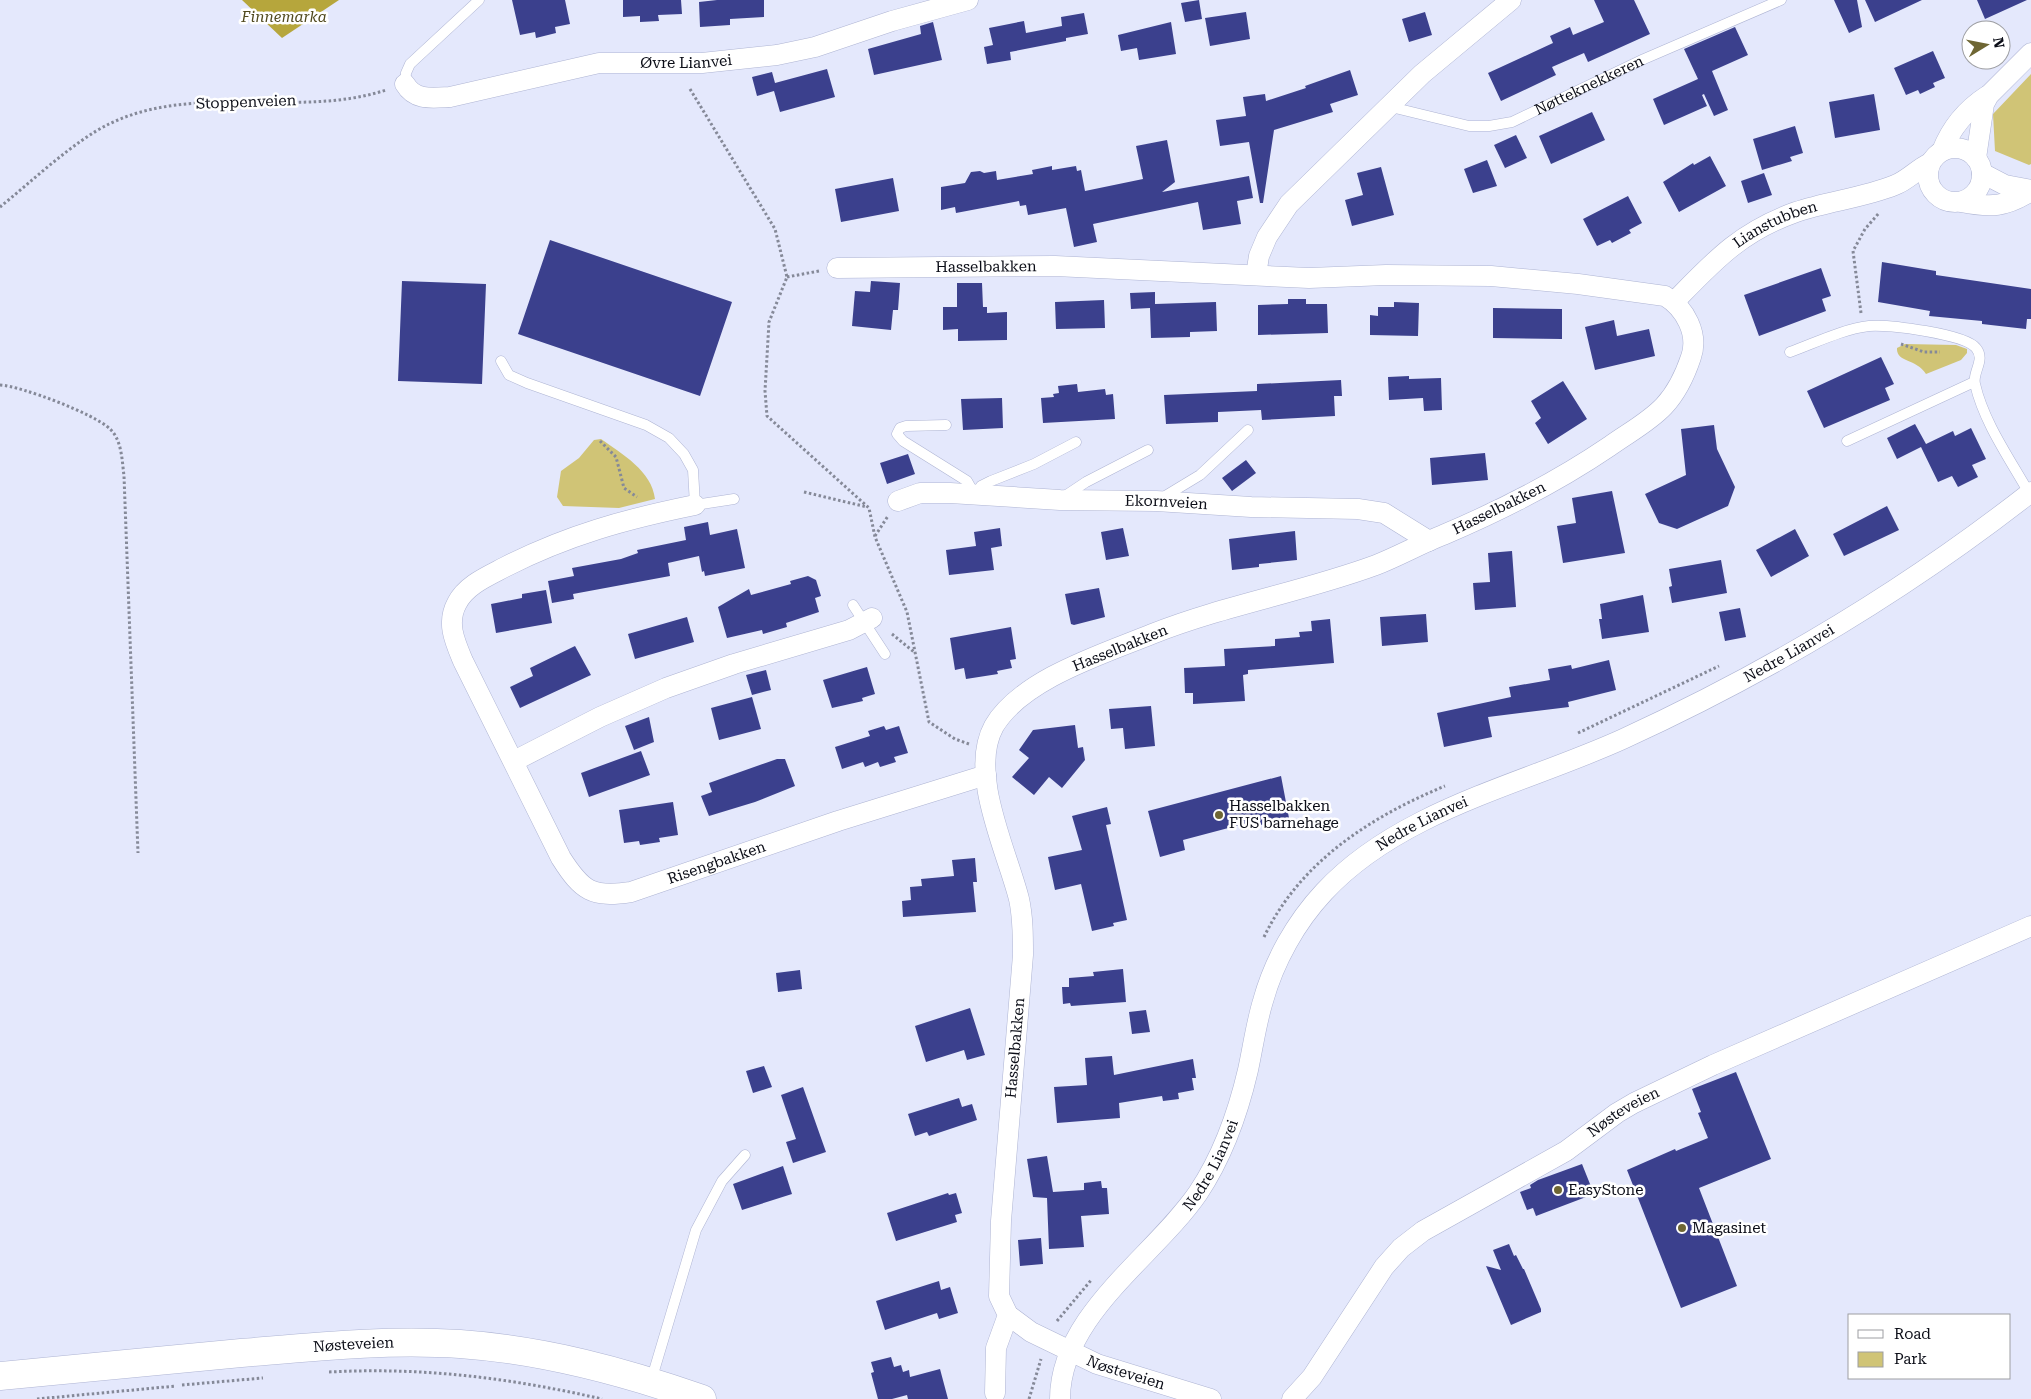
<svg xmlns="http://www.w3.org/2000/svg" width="2031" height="1399" font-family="'Roboto Serif',serif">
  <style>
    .green { fill: #d0c476 }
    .forest { fill: #b6a63c }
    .building { fill: #3b408d }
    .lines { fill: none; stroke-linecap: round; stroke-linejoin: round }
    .service-casing { stroke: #aeb4d3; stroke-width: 11 }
    .minor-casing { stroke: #aeb4d3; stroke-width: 21 }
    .secondary-casing { stroke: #aeb4d3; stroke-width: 29 }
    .path { stroke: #858998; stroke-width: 3; stroke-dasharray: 2.5 2.5; stroke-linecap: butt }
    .service { stroke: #fff; stroke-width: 10 }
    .minor { stroke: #fff; stroke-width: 20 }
    .secondary { stroke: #fff; stroke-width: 28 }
    .poi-dot { fill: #6e6633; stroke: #fff; stroke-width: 2 }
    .labels { text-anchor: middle; stroke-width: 5; stroke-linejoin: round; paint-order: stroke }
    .park-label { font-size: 15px; font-style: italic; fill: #514a1f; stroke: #fff }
    .street-label { font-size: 15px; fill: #0b0d17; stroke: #fff }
    .poi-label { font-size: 15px; fill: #0b0d17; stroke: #fff; text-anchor: start }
  </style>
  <rect width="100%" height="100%" fill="#e4e8fc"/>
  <path class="green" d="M 2031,74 L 2031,164 L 2029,165 L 1995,151 L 1993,114 Z
    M 1905,344 L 1956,345 L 1967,349 L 1967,353 L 1961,360 L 1926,374 C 1916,358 1896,363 1897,348 Z
    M 601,439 C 622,454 652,471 655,499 L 619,508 L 563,506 L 557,497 L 561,471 L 579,458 L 594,440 Z"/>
  <path class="forest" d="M 242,0 L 339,0 L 282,38 Z"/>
  <path class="building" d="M 512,0 L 565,0 L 570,24 L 555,27 L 556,33 L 536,38 L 535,32 L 520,35 Z
    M 623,0 L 681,0 L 682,14 L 658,15 L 659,21 L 640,22 L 640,16 L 623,17 Z
    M 717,0 L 764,0 L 764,17 L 730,19 L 730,25 L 700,27 L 699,2 Z
    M 1199,0 L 1202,19 L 1185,22 L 1181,3 Z
    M 1594,0 L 1634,0 L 1650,34 L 1588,62 L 1584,53 L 1552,67 L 1556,75 L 1501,101 L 1488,73 L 1553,43 L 1550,36 L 1570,27 L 1573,35 L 1604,22 Z
    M 1834,0 L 1857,0 L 1862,27 L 1849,33 Z
    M 1865,0 L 1922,0 L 1875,22 Z
    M 1977,0 L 2027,0 L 1985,19 Z
    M 1246,12 L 1250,39 L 1210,46 L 1205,18 Z
    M 1425,12 L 1432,35 L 1409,42 L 1402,19 Z
    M 1084,13 L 1088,34 L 1066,38 L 1066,41 L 1010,52 L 1011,60 L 987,64 L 984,47 L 993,45 L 989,28 L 1024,21 L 1026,33 L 1062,26 L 1061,17 Z
    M 933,22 L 942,60 L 874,75 L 868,49 L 921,34 L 920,26 Z
    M 1171,22 L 1176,54 L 1139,60 L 1137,48 L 1121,51 L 1118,35 Z
    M 1735,27 L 1748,55 L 1712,71 L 1728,110 L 1714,116 L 1704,94 L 1702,95 L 1707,106 L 1664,125 L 1653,99 L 1698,79 L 1684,49 Z
    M 1933,51 L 1945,78 L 1933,83 L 1935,87 L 1920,94 L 1918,90 L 1906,95 L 1894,68 Z
    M 827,69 L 835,97 L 780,112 L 774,91 L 757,96 L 752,77 L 772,72 L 775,83 Z
    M 1350,70 L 1358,95 L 1330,104 L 1333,112 L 1274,130 L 1263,203 L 1260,203 L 1249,142 L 1220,146 L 1216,120 L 1246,116 L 1243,97 L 1265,94 L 1266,101 L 1306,88 L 1305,86 Z
    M 1874,94 L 1880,130 L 1835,138 L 1829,102 Z
    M 1592,112 L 1605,140 L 1551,164 L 1539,136 Z
    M 1795,126 L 1803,153 L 1790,157 L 1792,161 L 1762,170 L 1753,139 Z
    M 1516,135 L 1527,158 L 1505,168 L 1494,145 Z
    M 1167,140 L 1175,182 L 1162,192 L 1249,176 L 1253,198 L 1237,201 L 1241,224 L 1203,230 L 1198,202 L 1093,224 L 1097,242 L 1074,247 L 1066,208 L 1028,215 L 1026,205 L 1020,206 L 1019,201 L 956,213 L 955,207 L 941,210 L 941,187 L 965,183 L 971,172 L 980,171 L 984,173 L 996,171 L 997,180 L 1033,174 L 1032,170 L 1052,166 L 1052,170 L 1076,166 L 1077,171 L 1081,170 L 1085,191 L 1143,179 L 1136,146 Z
    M 1710,156 L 1726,186 L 1679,212 L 1663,182 L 1693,163 L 1694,165 Z
    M 1487,160 L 1497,186 L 1473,193 L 1464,169 Z
    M 1381,167 L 1394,215 L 1352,226 L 1345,200 L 1363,195 L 1357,173 Z
    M 1764,173 L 1772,195 L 1748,203 L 1741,181 Z
    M 893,178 L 899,211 L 841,222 L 835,189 Z
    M 1628,196 L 1642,223 L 1629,230 L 1631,233 L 1612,243 L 1610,240 L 1597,246 L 1583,219 Z
    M 550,240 L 732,302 L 700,396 L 518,334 Z
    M 1882,262 L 1936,271 L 1936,275 L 2031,289 L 2031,319 L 2027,319 L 2026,329 L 1982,324 L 1982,321 L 1929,316 L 1930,311 L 1878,302 Z
    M 1821,268 L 1831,296 L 1822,299 L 1826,311 L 1759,336 L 1744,295 Z
    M 402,281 L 486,284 L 482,384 L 398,381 Z
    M 871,281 L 900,283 L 898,310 L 893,310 L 891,330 L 852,326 L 855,291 L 870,292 Z
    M 957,283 L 982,283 L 983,307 L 987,307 L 987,313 L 1007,312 L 1007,340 L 958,341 L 958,329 L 943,330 L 943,307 L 957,307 Z
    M 1155,292 L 1155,304 L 1216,302 L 1217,331 L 1190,332 L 1190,337 L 1151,338 L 1150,308 L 1131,309 L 1130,293 Z
    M 1288,299 L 1306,299 L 1306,304 L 1327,304 L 1328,333 L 1258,335 L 1258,305 L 1288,304 Z
    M 1104,300 L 1105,328 L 1056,329 L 1055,302 Z
    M 1394,302 L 1419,303 L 1418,336 L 1370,335 L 1370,315 L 1378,316 L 1378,307 L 1394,307 Z
    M 1493,308 L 1562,309 L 1562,339 L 1493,338 Z
    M 1614,320 L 1617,336 L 1649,329 L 1655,356 L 1595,370 L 1585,327 Z
    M 1881,357 L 1894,384 L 1885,388 L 1890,400 L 1824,428 L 1807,391 Z
    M 1409,376 L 1409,379 L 1441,378 L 1442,410 L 1424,411 L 1423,398 L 1389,400 L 1388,377 Z
    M 1341,380 L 1342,396 L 1334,396 L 1335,416 L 1262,420 L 1261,410 L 1218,412 L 1218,422 L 1166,424 L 1164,395 L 1257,391 L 1257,384 Z
    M 1563,381 L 1587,419 L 1548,444 L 1535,423 L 1541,418 L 1531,401 Z
    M 1077,384 L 1078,392 L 1105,389 L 1106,395 L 1113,394 L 1115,419 L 1043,423 L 1041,398 L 1054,397 L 1053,394 L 1059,393 L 1058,386 Z
    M 1002,398 L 1003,428 L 963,430 L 961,399 Z
    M 1915,424 L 1926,444 L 1953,431 L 1955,436 L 1971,428 L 1986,459 L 1972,465 L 1978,477 L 1958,487 L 1952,476 L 1938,482 L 1921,447 L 1897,459 L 1887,438 Z
    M 1714,425 L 1717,449 L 1735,487 L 1728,506 L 1677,529 L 1659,523 L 1645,494 L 1686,475 L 1681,429 Z
    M 1485,453 L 1488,480 L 1432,485 L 1430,458 Z
    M 908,454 L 915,474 L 887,484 L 880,463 Z
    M 1246,460 L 1256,473 L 1232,491 L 1222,478 Z
    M 1612,491 L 1625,553 L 1563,563 L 1557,526 L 1576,523 L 1572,498 Z
    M 1887,506 L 1899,530 L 1844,556 L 1833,534 Z
    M 708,522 L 710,535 L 737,529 L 745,568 L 705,576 L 704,571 L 702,572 L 699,556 L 668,563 L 670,576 L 573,594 L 574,599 L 552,603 L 548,581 L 574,576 L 572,568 L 621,559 L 638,553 L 637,550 L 686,540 L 684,527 Z
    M 1000,528 L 1002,546 L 991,548 L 994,570 L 949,575 L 946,550 L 976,546 L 974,532 Z
    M 1123,528 L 1129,556 L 1106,560 L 1101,532 Z
    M 1795,529 L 1809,556 L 1771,577 L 1756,550 Z
    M 1295,531 L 1297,560 L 1259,564 L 1259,567 L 1232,570 L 1229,539 Z
    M 1512,551 L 1516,607 L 1475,610 L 1473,583 L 1490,582 L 1488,553 Z
    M 1721,560 L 1727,593 L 1672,603 L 1669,587 L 1672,586 L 1669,569 Z
    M 808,576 L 816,580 L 821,596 L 815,598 L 819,612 L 786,623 L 787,627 L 763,634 L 762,630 L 727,638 L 718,607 L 749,589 L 751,595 L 791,584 L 790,581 Z
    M 1099,588 L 1105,617 L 1074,625 L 1071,624 L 1065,594 Z
    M 546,590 L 552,623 L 496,633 L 491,604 L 522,598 L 522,594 Z
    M 1643,595 L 1649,632 L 1602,639 L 1599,619 L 1602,619 L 1600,604 Z
    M 1740,608 L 1746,637 L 1725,641 L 1719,612 Z
    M 1426,614 L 1428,642 L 1382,646 L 1380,617 Z
    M 687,617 L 694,642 L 635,659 L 628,634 Z
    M 1330,619 L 1334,663 L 1248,670 L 1248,674 L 1243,675 L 1245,701 L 1193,704 L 1193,693 L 1185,693 L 1184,668 L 1225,666 L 1224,649 L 1275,646 L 1275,639 L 1300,637 L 1299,632 L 1312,631 L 1311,621 Z
    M 1011,627 L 1016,659 L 1010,660 L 1012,668 L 997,671 L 998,674 L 966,679 L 964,668 L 955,670 L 950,638 Z
    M 575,646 L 591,675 L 520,708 L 510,687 L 533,676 L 530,668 Z
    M 1609,660 L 1616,690 L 1568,702 L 1569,707 L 1488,717 L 1492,737 L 1444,747 L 1437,713 L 1511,697 L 1509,687 L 1550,680 L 1548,669 L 1571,665 L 1572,669 Z
    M 867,667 L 875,694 L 862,698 L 863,701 L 832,708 L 823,680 Z
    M 766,670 L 771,690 L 752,695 L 746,675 Z
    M 752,697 L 761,729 L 719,740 L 711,708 Z
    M 1151,706 L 1155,746 L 1125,749 L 1123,728 L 1111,729 L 1109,709 Z
    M 649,717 L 654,742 L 634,750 L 625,726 Z
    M 1075,725 L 1078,748 L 1083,747 L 1085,760 L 1062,788 L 1049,777 L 1034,795 L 1012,777 L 1029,758 L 1019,750 L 1033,730 Z
    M 884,726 L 886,730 L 899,726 L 908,753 L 894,757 L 896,762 L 880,767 L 878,762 L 865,767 L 863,762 L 842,769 L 835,747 L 870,736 L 868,731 Z
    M 641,751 L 650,775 L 589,797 L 581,773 Z
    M 777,759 L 785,759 L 795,786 L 755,802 L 709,816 L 701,796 L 712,792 L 709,783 Z
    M 1281,776 L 1289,818 L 1252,827 L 1251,822 L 1183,840 L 1185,850 L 1160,857 L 1148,811 Z
    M 673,802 L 678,835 L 659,838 L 660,842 L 640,845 L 639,841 L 624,843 L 619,810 Z
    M 1107,807 L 1111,824 L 1106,825 L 1127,920 L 1113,923 L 1114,926 L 1092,931 L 1081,884 L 1055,890 L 1048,857 L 1082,850 L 1072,816 Z
    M 975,858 L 977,882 L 973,882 L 976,912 L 903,917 L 902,901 L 911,900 L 910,887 L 922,886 L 921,879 L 954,876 L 952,860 Z
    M 1123,969 L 1126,1002 L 1071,1006 L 1070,1003 L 1063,1004 L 1062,987 L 1069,987 L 1069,978 L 1094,976 L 1093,972 Z
    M 800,970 L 802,989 L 778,992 L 776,973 Z
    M 970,1008 L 985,1055 L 967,1060 L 964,1050 L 926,1062 L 915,1026 Z
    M 1146,1010 L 1150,1032 L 1132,1034 L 1129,1012 Z
    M 1112,1056 L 1114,1075 L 1193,1059 L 1196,1078 L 1192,1078 L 1194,1090 L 1178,1093 L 1179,1099 L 1163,1101 L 1162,1096 L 1119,1103 L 1120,1118 L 1057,1123 L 1054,1087 L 1087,1085 L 1085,1058 Z
    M 764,1066 L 772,1087 L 753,1093 L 746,1071 Z
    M 1736,1072 L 1771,1159 L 1699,1188 L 1737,1286 L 1681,1308 L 1627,1170 L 1675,1149 L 1676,1151 L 1708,1138 L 1698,1113 L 1701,1112 L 1692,1089 Z
    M 803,1087 L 826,1152 L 793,1163 L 786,1142 L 796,1139 L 781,1095 Z
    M 959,1098 L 962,1107 L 972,1104 L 977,1120 L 929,1136 L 927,1132 L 915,1136 L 908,1114 Z
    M 1047,1156 L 1053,1192 L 1084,1190 L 1084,1183 L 1101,1181 L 1102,1188 L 1107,1188 L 1109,1214 L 1081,1216 L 1084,1247 L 1049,1249 L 1047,1198 L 1033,1197 L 1027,1159 Z
    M 1582,1164 L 1594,1194 L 1536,1216 L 1533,1208 L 1527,1210 L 1520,1192 L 1531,1188 L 1530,1185 L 1538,1180 Z
    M 783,1166 L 792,1194 L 742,1210 L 733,1184 Z
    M 948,1193 L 949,1195 L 956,1193 L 962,1213 L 955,1215 L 957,1222 L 896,1241 L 887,1213 Z
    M 1041,1238 L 1043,1264 L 1020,1266 L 1018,1240 Z
    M 1509,1244 L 1514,1256 L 1516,1255 L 1523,1269 L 1524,1269 L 1541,1309 L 1541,1312 L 1511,1325 L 1486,1266 L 1501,1270 L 1493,1250 Z
    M 939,1281 L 941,1290 L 950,1287 L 958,1313 L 939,1319 L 937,1313 L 885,1330 L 876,1301 Z
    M 891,1357 L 894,1367 L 901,1365 L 903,1372 L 909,1370 L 910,1377 L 940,1369 L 948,1399 L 908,1399 L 907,1395 L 892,1399 L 878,1399 L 871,1373 L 874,1372 L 871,1362 Z"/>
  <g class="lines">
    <defs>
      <g id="service">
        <path d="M 405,84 L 406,73 L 410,64 L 479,0"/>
        <path id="s1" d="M 1391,107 L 1469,126 L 1489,126 L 1512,122 L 1644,59 L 1781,0"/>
        <path d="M 1790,352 C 1815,343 1843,329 1869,326 C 1888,324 1965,334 1976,348 C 1986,360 1972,372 1975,384 C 1984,423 2010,459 2029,493"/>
        <path d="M 501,361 L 509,375 L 527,383 L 646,425 L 669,438 L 684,454 L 693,470 L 695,505 L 734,499"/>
        <path d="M 946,425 L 906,426 L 900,428 L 897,434 L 903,441 L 967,481 L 975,495 L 981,486 L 991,481 L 1034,464 L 1076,442"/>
        <path d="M 1847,441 L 1974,382"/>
        <path d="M 1062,498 L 1086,482 L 1148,450"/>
        <path d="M 1162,498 L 1200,475 L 1248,430"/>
        <path d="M 853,605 L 885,654"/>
        <path d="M 651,1381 L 696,1230 L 722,1181 L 745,1155"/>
      </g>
      <g id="minor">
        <path id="s2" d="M 405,84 C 415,101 432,98 450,97 L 599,63 L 702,63 L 777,55 L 815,47 L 892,21 L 968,0"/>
        <circle cx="1955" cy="175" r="27"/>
        <path d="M 1942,151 C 1951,128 1967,109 1987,96"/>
        <path d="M 1976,158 L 1984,104 L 1989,95 L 2031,53"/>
        <path d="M 1982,173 L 2005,185 L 2031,190"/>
        <path d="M 1961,202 C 1991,208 2006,207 2031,191"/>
        <path id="s3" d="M 837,268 L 1055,266 L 1309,278 L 1386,275 L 1491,276 L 1578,284 L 1665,296 C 1685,308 1699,334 1691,357 C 1685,375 1678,391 1664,406 C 1649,422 1628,433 1610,446 C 1557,482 1502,510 1443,535 C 1420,544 1399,556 1376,565 C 1303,592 1225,605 1152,634 C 1103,654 1022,679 994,726 C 968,773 1007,851 1019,899 C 1023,917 1023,936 1023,955 L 1001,1221 L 999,1296 L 1008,1315 L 996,1348 L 995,1393"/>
        <path d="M 1256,275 L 1259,256 L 1267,237 L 1289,204 L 1422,74 L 1511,0"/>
        <path id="s4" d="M 1675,301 C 1714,261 1740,232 1796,212 C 1828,201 1863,198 1895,185 C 1908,180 1917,169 1930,163"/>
        <path id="s5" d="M 898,501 L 920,493 L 950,493 L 1060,500 L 1156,501 L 1251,507 L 1358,509 L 1384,513 L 1429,541"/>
        <path id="s6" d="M 695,505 C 626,519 568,535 505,567 C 488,576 466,585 457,603 C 446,623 455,642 463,661 L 561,858 C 582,891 592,898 631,892 L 838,821 L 986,775"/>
        <path d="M 514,761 L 600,717 L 666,688 L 734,664 L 849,630 L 872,618"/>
        <path id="s7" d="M 1008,1315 L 1031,1332 L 1097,1364 L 1211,1399"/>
        <path id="s8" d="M 1060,1399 C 1060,1315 1154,1257 1198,1193 C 1222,1157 1238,1113 1248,1070 C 1253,1047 1256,1024 1263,1001 C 1274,961 1296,922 1324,892 C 1400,810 1524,784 1623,739 C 1767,673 1906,590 2031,492"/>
        <path id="s9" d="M 1292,1399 L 1312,1377 L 1384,1267 L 1401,1248 L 1423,1231 L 1566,1151 L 1617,1113 L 1634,1103 L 1713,1065 L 2031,926"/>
      </g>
      <g id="secondary">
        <path id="s10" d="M 0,1376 C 80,1368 161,1361 241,1353 C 313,1347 387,1339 460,1344 C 544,1350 623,1371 702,1399"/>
      </g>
    </defs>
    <use href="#service" class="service-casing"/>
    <use href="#minor" class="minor-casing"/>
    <use href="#secondary" class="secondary-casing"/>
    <path class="path" d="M 690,89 L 775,229 L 787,277 L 769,322 L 765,391 L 767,416 L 869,508 L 875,537 L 907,612 L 929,722 L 955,739 L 969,744
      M 0,207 C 31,182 74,141 109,124 C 195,82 298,119 386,90
      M 787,277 L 819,271
      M 1861,313 L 1853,251 L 1865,229 L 1879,213
      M 1901,344 L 1924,352 L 1940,352
      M 0,385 C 21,386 95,414 110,429 C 122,440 122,461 124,476 L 138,853
      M 600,441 L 616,457 L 624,488 L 637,497
      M 804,492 L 867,507
      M 875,536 L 888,516
      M 892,634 L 914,652
      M 1578,733 L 1719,666
      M 1264,937 C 1300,862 1370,817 1445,786
      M 1057,1321 L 1092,1279
      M 329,1372 C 424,1367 510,1378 602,1399
      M 182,1385 L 263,1378
      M 37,1399 L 176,1386
      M 1029,1399 L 1041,1359"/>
    <use href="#service" class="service"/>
    <use href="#minor" class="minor"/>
    <use href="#secondary" class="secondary"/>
  </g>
  <g class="poi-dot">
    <circle cx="1219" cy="815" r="5"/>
    <circle cx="1558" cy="1190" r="5"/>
    <circle cx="1682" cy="1228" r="5"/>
  </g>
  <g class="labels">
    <g class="park-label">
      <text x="284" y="22">Finnemarka</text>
    </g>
    <g class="street-label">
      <text dy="5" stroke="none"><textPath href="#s2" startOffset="290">Øvre Lianvei</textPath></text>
      <text dy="5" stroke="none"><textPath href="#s1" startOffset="209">Nøtteknekkeren</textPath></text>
      <text transform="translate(246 102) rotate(-2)" y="5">Stoppenveien</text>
      <text dy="5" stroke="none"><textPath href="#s4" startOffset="128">Lianstubben</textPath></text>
      <text dy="5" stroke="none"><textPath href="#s3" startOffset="149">Hasselbakken</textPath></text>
      <text dy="5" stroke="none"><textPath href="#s5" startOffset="270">Ekornveien</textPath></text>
      <text transform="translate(1499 508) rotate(-26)" y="5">Hasselbakken</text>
      <text transform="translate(1120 648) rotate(-22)" y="5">Hasselbakken</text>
      <text dy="5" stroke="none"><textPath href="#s8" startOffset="1109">Nedre Lianvei</textPath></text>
      <text dy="5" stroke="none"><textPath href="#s8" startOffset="704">Nedre Lianvei</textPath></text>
      <text dy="5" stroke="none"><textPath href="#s6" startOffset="718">Risengbakken</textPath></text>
      <text transform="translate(1015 1048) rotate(-85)" y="5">Hasselbakken</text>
      <text dy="5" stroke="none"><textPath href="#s9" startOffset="448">Nøsteveien</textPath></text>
      <text dy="5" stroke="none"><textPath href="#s8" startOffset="284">Nedre Lianvei</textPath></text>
      <text dy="5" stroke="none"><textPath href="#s10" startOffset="355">Nøsteveien</textPath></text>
      <text dy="5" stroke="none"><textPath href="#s7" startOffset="132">Nøsteveien</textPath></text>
    </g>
    <g class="poi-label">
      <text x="1229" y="811">Hasselbakken<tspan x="1229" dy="17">FUS barnehage</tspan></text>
      <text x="1568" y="1195">EasyStone</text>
      <text x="1692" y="1233">Magasinet</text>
    </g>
  </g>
  <rect x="1848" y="1314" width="162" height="65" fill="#ffffff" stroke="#9d9ea2"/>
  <rect x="1858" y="1330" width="25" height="8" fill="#ffffff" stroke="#9d9ea2"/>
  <text x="1894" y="1339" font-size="15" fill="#0b0d17">Road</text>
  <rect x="1858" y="1352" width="25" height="15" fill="#d0c476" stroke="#9d9ea2"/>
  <text x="1894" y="1364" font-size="15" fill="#0b0d17">Park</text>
  <g transform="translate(1986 45) rotate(80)"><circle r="24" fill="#ffffff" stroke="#9d9ea2"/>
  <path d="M0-4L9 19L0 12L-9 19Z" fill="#6e6633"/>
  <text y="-8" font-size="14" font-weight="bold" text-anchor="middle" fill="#0b0d17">N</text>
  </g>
</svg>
